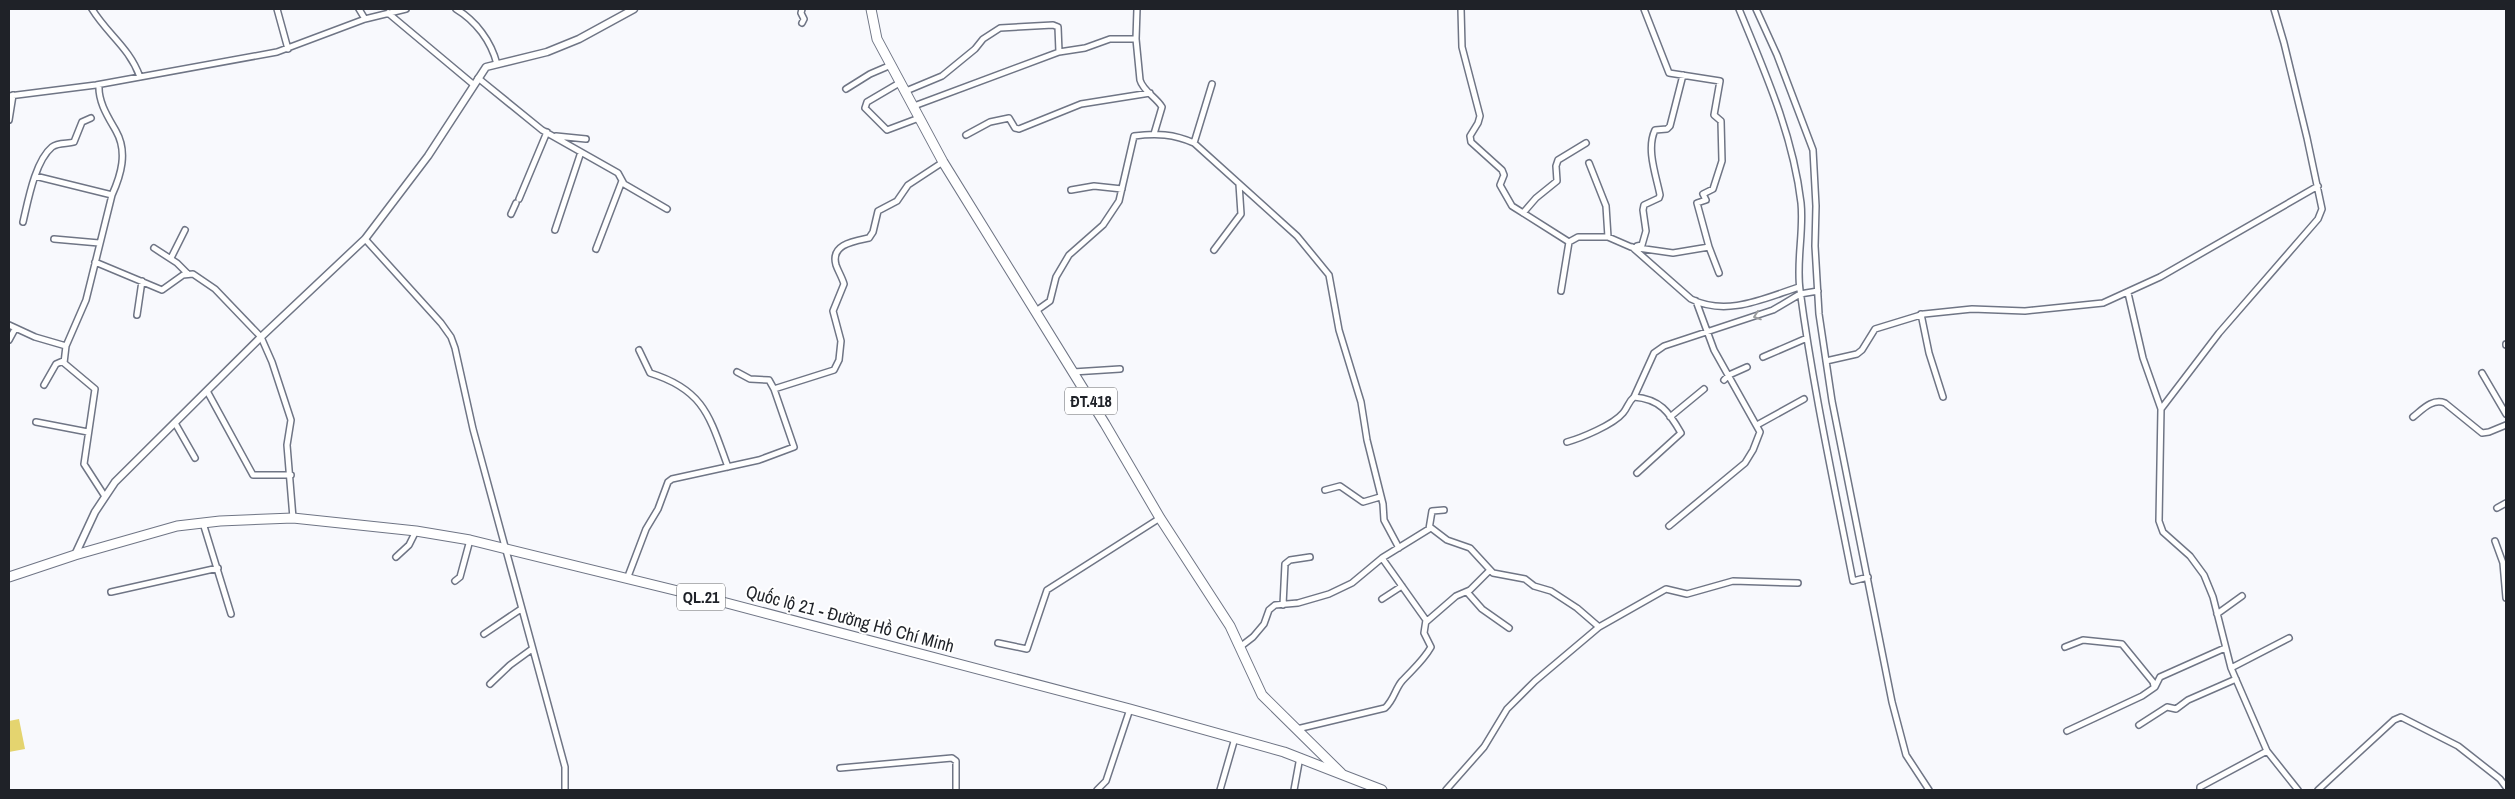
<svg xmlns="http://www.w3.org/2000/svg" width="2515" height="799" font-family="'Archivo Narrow',sans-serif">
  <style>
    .water { fill: #e4d46f }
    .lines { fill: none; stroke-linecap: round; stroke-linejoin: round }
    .minor-casing { stroke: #6f7585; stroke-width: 8 }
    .tertiary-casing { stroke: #6f7585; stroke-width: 9 }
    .primary-casing { stroke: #6f7585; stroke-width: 11 }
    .trunk-casing { stroke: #6f7585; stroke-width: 11 }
    .minor { stroke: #fff; stroke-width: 5 }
    .tertiary { stroke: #fff; stroke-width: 6 }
    .primary { stroke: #fff; stroke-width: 9 }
    .trunk { stroke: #fff; stroke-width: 9 }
    .oneway { stroke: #9a9c9e }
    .labels { text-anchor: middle; stroke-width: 4; stroke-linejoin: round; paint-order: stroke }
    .shield { fill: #fff; stroke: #626468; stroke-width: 1 }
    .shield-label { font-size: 16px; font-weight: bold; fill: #1f2228 }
    .street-label { font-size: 18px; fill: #1f2228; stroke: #fff }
  </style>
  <rect width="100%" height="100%" fill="#f8f9fd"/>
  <path class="water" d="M 19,719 L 25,749 L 9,752 L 9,721 Z"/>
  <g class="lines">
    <defs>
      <path id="minor" d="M 92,9 C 108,35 129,47 140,77
        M 277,9 L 288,49
        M 359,9 L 365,19
        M 456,9 C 476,21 491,41 497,64
        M 802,9 L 801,13 L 804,19 L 802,23
        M 1137,9 L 1136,39 L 1140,80 C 1143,91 1156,97 1162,107 L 1154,134
        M 1461,9 L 1462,47 L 1480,116 L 1478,123 L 1470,136 L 1471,142 L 1502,170 L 1504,175 L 1500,185 L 1512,206 L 1569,242
        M 1739,9 C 1765,72 1793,135 1801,203 C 1804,232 1796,261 1800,290 C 1813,388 1834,484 1853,581 L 1868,577
        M 1756,9 L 1777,55 L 1813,150 L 1816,206 L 1815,246 L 1819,314 L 1832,401 L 1892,702 L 1906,755 L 1929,790
        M 2274,9 L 2284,43 L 2307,138 L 2322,209 L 2318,219 L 2219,333 L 2161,409 L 2159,521 L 2163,532 L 2190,556 L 2204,575 L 2213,597 L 2231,668 L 2267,751 L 2298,790
        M 388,13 L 474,85
        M 1059,52 L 1085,48 L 1110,39 L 1136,39
        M 478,78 L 542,130 L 618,173 L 624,184 L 667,209
        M 901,82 L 867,102 L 865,108 L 887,130 L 919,118
        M 846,89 L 870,74 L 891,65
        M 906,91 L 942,76 L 975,49 L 983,39 L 1000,28 L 1053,25 L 1058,27 L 1059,52 L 914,106
        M 9,96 L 96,85 L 277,52 L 365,19 L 406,9
        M 9,120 L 13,95
        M 966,135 L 990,122 L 1009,118 L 1015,128 L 1019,129 L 1081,104 L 1150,93
        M 556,136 L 586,139
        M 1194,143 L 1212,84
        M 1589,163 L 1606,206 L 1608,237
        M 35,176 L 112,195 C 121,175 128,152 116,131 C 108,117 98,102 99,85
        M 1071,190 L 1094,186 L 1122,189
        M 519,199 L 547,132
        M 1523,213 L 1536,198 L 1557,181 L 1556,166 L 1558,160 L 1586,143
        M 511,214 L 516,203
        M 23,222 C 28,201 35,161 52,147 C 58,142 68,144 74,142 L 82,122 L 91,118
        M 555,230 L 581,152
        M 54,239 L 99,243
        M 365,239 L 441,323 L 451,337 L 455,348 L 473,429 L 565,767 L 565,790
        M 1569,242 L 1578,237 L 1608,237 L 1631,247 L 1673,253 L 1709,247 L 1697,203 L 1706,200 L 1703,194 L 1713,189 L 1722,161 L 1721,121 L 1714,115 L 1720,81 L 1669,73 L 1644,9
        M 1637,246 L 1642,245 L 1646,231 L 1643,210 L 1644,205 L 1659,198 L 1660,195 C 1656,175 1646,149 1655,130 L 1667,129 L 1670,126 L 1683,75
        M 1632,247 L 1691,299 C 1727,317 1765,298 1799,287
        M 1709,247 L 1719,273
        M 154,248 L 177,263 L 188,274
        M 596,249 L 622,181
        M 1214,250 L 1241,214 L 1239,184
        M 171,258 L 185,230
        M 95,262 L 162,290 L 183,275 L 193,274 L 215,289 L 261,337 L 272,362 L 291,420 L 287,445 L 293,518
        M 1561,291 L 1569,242
        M 2128,293 L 2143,358 L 2161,409
        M 1036,311 L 1050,301 L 1056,277 L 1069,255 L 1103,225 L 1119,201 L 1134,136 C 1156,133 1174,134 1194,143 L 1297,236 L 1329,275 L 1339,330 L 1361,402 L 1367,440 L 1383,504 L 1384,520 L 1399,548
        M 1921,314 L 1929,353 L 1943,397
        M 137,315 L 142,281
        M 9,325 L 35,337 L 66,346 L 64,363 L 95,389 L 84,464 L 104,495
        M 9,340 L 15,329
        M 2506,344 L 2506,345
        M 66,346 L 86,300 L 112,195
        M 639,350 L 650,373 C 705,390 710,418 728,467
        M 1763,357 L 1807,338
        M 1826,361 L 1857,354 L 1862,350 L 1875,329 L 1924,314 L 1972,309 L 2025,311 L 2103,303 L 2160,277 L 2318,186
        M 737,372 L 750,379 L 769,380 L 774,389
        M 1073,372 L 1120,369
        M 2482,373 L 2506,414
        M 1724,380 L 1729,375 L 1747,367
        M 44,385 L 56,364 L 63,361
        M 207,391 L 253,475 L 291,475
        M 1634,397 C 1660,399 1669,412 1681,433 L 1637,473
        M 1670,417 L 1704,389
        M 2413,417 C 2422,410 2432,398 2445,403 L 2482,433 L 2489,432 L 2506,425
        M 36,422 L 88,432
        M 175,423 L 195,458
        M 1757,425 L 1804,399
        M 1567,442 C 1581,438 1613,425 1623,413 C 1628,407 1628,402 1634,397 L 1654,353 L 1664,346 L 1773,310 L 1800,294 L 1818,291
        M 1325,490 L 1340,486 L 1363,502 L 1380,497
        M 2497,508 L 2506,503
        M 203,523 L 231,614
        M 1669,526 L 1745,463 L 1753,450 L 1760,432 L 1714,350 L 1696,301
        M 1430,527 L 1447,540 L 1470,548 L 1493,573 L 1525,579 L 1534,586 L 1551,591 L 1577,608 L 1599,627
        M 2495,541 L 2503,563 L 2506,598
        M 396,557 L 409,545 L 416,531
        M 627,579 L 646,529 L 658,509 L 668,482 L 672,479 L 759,460 L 794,447 L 774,389 L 834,370 L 839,360 L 841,341 L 833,311 L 844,284 C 842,277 838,271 836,265 C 830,244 855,241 869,238 L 873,232 L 878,211 L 897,201 L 908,185 L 943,162
        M 455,581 L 460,577 L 470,540
        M 111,592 L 218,568
        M 1467,592 L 1482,609 L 1509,628
        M 1382,599 L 1402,586
        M 1283,605 L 1285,564 L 1290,560 L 1310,557
        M 2217,614 L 2242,596
        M 1426,622 L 1456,596 L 1470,590 L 1490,570
        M 484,634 L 521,609
        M 998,643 L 1027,649 L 1047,590 L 1160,518
        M 1240,647 L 1253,637 L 1264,624 L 1269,610 L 1275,605 L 1298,603 L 1329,594 L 1352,583 L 1382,558 L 1429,529 L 1432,511 L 1444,510
        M 2065,647 L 2083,640 L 2122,644 L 2153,682 L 2154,686
        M 2231,668 L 2289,638
        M 490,684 L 510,665 L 532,649
        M 2139,725 L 2167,707 L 2176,709 L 2188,700 L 2236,679
        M 1297,729 L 1385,708 C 1394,700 1395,689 1402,681 C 1413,669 1423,661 1431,647 L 1424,633 L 1426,620 L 1382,558
        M 2067,731 L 2142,696 L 2155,687 L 2160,677 L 2225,648
        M 840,768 L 952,758 L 956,761 L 956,790
        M 1097,790 L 1106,781 L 1130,709
        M 1220,790 L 1235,738
        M 1294,790 L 1300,757
        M 1446,790 L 1484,747 L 1507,709 L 1535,681 L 1599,627 L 1666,589 L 1687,594 L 1733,581 L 1798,583
        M 2200,790 L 2200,787 L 2267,751
        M 2318,790 L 2394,720 L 2401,717 L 2458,746 L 2500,779 L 2506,787"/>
      <path id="tertiary" d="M 75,555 L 95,512 L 115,482 L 261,337 L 365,239 L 428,156 L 486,67 L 547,52 L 579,39 L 634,9"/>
      <path id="primary" d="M 871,9 L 877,39 L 943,162 L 1105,424 L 1160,518 L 1230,626 L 1262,695 L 1341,773"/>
      <path id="trunk" d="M 9,577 L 75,555 L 177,526 L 220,521 L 293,518 L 416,531 L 470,540 L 719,601 L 1130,709 L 1284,752 L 1382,790"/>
    </defs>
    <use href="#minor" class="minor-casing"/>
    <use href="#tertiary" class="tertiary-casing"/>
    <use href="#primary" class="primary-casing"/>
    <use href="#trunk" class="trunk-casing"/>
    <use href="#minor" class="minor"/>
    <use href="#tertiary" class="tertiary"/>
    <use href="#primary" class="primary"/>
    <use href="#trunk" class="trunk"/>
  </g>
  <defs><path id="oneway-chevron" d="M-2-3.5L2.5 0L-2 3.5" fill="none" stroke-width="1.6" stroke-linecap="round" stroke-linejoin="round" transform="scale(1.25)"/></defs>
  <use class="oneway" href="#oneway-chevron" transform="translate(1757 316) rotate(161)"/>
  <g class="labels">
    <g class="shield">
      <rect x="1065" y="387.5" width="52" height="27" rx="4"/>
      <rect x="677" y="583.5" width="48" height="27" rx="4"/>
    </g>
    <g class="shield-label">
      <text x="1091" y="407">ĐT.418</text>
      <text x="701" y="603">QL.21</text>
    </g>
    <g class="street-label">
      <text transform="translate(850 619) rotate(15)" y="6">Quốc lộ 21 - Đường Hồ Chí Minh</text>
    </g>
  </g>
  <rect width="2515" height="799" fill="none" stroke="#1f2228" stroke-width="20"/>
</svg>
